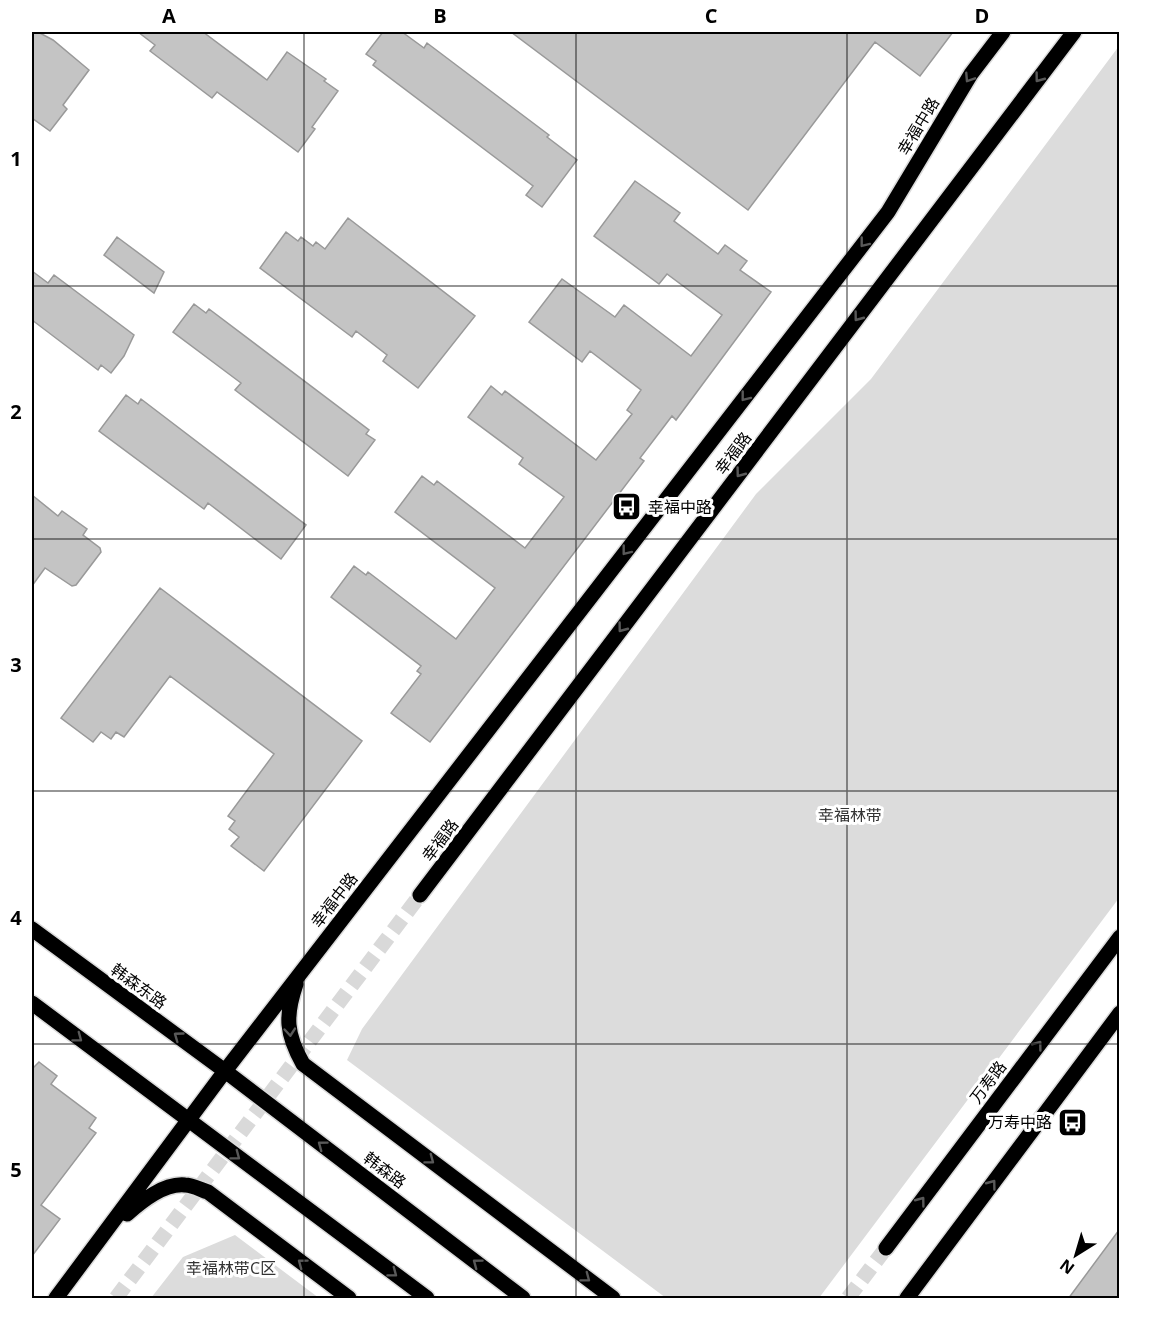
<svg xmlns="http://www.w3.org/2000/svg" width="1151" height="1330" font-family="'Open Sans','Noto Sans SC',sans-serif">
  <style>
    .green { fill: #dcdcdc }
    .building { fill: #c4c4c4; stroke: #999; stroke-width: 1.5 }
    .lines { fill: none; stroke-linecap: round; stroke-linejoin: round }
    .major-tunnel { stroke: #d9d9d9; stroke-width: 15; stroke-dasharray: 15 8; stroke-linecap: butt }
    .major-casing { stroke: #dbdbdb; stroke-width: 18 }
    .major { stroke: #000; stroke-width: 15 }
    .oneway { stroke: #595959 }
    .grid { fill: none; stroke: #000; stroke-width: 1.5; stroke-opacity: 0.55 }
    .labels { text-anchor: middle; stroke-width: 6; stroke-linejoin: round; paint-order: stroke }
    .street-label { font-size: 16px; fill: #000; stroke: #fff }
    .poi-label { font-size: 16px; fill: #000; stroke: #fff; text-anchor: start }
    .park-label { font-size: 16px; fill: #333; stroke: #fff }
    .neatline { fill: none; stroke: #000; stroke-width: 2 }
    .grid-label { font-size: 20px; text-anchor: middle; font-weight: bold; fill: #000 }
  </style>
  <rect width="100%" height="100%" fill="#fff"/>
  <path class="green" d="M 1119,46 L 1119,898 L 819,1298 L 666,1298 L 347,1060 L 362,1029 L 756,494 L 871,379 Z
    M 235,1235 L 319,1298 L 151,1298 L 183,1257 Z"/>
  <path class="building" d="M 32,32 L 38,32 L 53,40 L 89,70 L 63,105 L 67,109 L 50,131 L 32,118 Z
    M 138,32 L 203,32 L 267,80 L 287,52 L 326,79 L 324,81 L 338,91 L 312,127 L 315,129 L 298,152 L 217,92 L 212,98 L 150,51 L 155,45 Z
    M 383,32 L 402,32 L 424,48 L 427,43 L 549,135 L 547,137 L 577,160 L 542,207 L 526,195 L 533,186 L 373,65 L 376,61 L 366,54 Z
    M 511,32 L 953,32 L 920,76 L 875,42 L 748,210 Z
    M 635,181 L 680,213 L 674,221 L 718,254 L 725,245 L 747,261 L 740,270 L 771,292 L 676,420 L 672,416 L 640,458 L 644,461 L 430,742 L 391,713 L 421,674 L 417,671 L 421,666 L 331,597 L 354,566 L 366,575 L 368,572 L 456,639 L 495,588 L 395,512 L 422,476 L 434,485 L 437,481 L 525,548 L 564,497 L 519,464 L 523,458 L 468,417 L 491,386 L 502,395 L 505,391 L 596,460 L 632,414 L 627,410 L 641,390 L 590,351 L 582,362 L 529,322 L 562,279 L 615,317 L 624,305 L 691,356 L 722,315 L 667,274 L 659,284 L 594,236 Z
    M 348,218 L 475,316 L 418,388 L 383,361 L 387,355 L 356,331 L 352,337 L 260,268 L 286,232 L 298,241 L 301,237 L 313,246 L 316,242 L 325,249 Z
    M 117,237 L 164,272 L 154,293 L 104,255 Z
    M 32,271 L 48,283 L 54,275 L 134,335 L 124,356 L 111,373 L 101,365 L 98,370 L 32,320 Z
    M 194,304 L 206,313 L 209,309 L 369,430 L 366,434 L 375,440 L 348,476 L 235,390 L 241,383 L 173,332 Z
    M 126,395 L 138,404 L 141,399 L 306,525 L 281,559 L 208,503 L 204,509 L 99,431 Z
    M 32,495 L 58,516 L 62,511 L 87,529 L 83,535 L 100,548 L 101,552 L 76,585 L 72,586 L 45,568 L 32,586 Z
    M 160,588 L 362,741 L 264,871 L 231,846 L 239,837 L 229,829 L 235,821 L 228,816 L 274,754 L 170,676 L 124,737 L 116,732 L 111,739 L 101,732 L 93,742 L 61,718 Z
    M 39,1062 L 57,1076 L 51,1084 L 96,1118 L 89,1128 L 96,1133 L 41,1205 L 60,1219 L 32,1256 L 32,1069 Z
    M 1119,1230 L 1119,1299 L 1068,1299 Z"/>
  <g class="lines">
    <path class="major-tunnel" d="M 116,1298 L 420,895
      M 848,1298 L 886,1248"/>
    <defs>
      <path id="major" d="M 420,895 L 1074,32
        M 32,929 L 225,1071 L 523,1298
        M 296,984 C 285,1016 286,1034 303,1064 L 613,1298
        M 32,1003 L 427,1298
        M 127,1214 C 142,1201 164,1183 185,1185 C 193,1185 201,1190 208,1192 L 349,1298
        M 886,1248 L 1120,937
        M 56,1298 L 225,1071 L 888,212 L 971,74 L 1003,32
        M 907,1298 L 1120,1013"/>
    </defs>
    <use href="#major" class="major-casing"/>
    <use href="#major" class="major"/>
  </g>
  <defs><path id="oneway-chevron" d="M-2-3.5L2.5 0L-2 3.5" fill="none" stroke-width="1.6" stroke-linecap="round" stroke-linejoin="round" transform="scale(1.5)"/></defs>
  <g class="oneway">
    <use href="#oneway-chevron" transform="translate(969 78) rotate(123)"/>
    <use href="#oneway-chevron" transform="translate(1039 78) rotate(127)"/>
    <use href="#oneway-chevron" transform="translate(864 243) rotate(128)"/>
    <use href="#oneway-chevron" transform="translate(858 317) rotate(127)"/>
    <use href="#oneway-chevron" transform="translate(745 397) rotate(128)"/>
    <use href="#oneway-chevron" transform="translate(740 473) rotate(127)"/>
    <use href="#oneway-chevron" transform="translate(626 551) rotate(128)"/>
    <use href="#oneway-chevron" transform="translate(622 628) rotate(127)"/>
    <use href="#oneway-chevron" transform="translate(290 1032) rotate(85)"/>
    <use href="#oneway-chevron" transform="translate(178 1036) rotate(-144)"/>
    <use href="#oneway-chevron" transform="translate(78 1038) rotate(37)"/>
    <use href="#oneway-chevron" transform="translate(1038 1045) rotate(-53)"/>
    <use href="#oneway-chevron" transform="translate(322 1145) rotate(-143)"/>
    <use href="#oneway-chevron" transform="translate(236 1156) rotate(37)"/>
    <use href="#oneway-chevron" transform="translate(430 1160) rotate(37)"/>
    <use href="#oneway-chevron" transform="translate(992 1184) rotate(-53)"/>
    <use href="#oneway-chevron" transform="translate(921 1201) rotate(-53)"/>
    <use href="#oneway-chevron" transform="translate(302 1263) rotate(-143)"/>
    <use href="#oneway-chevron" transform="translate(477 1263) rotate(-143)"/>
    <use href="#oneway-chevron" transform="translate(393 1273) rotate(37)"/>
    <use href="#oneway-chevron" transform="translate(586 1278) rotate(37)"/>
  </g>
  <path class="grid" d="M 304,32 L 304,1298M 576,32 L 576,1298M 847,32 L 847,1298M 32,286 L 1120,286M 32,539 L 1120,539M 32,791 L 1120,791M 32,1044 L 1120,1044"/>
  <defs>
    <symbol id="bus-square" viewBox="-11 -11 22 22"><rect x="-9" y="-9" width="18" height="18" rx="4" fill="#000" stroke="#fff"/><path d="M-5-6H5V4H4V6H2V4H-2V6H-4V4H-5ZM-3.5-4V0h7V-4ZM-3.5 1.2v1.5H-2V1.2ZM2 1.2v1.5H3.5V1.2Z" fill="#fff"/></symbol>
  </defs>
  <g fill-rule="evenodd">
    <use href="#bus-square" x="610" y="490" width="33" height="33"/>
    <use href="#bus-square" x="1056" y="1106" width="33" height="33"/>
  </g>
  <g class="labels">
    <g class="street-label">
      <text transform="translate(918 126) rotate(-59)" y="6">幸福中路</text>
      <text transform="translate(733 453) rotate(-53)" y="6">幸福路</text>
      <text transform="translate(440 840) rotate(-53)" y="6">幸福路</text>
      <text transform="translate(334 900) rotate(-52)" y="6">幸福中路</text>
      <text transform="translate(139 986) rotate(36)" y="6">韩森东路</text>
      <text transform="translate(988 1082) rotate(-53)" y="6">万寿路</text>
      <text transform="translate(385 1170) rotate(37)" y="6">韩森路</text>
    </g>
    <g class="poi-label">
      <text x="648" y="513">幸福中路</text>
      <text x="1052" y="1128" text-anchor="end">万寿中路</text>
    </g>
    <g class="park-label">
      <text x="850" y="821">幸福林带</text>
      <text x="231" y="1274">幸福林带C区</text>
    </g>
  </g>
  <rect width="1151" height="1330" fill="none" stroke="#ffffff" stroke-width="66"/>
  <g transform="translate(1076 1255) rotate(217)" stroke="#ffffff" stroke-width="4.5" paint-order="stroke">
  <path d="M0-4.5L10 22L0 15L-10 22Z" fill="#000000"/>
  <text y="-9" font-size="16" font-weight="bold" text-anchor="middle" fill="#000000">N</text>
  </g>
  <rect x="33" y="33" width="1085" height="1264" class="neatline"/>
  <g class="grid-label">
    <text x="169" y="23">A</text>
    <text x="440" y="23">B</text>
    <text x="711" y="23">C</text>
    <text x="982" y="23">D</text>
    <text x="16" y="166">1</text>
    <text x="16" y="419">2</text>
    <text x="16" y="672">3</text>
    <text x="16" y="925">4</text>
    <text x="16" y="1177">5</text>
  </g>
</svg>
